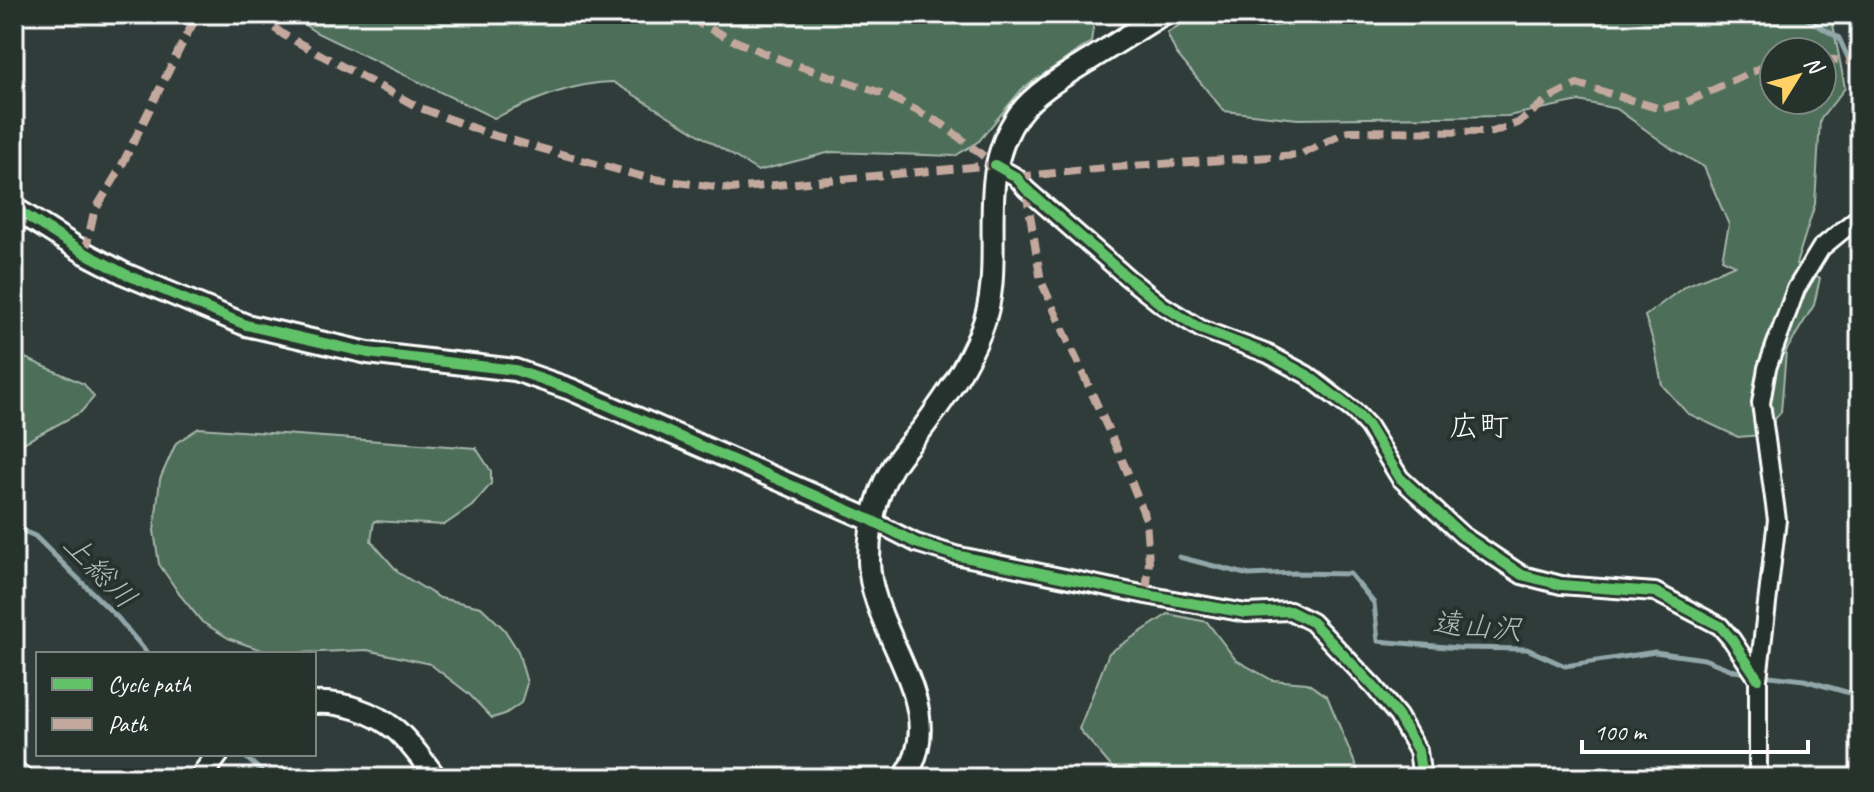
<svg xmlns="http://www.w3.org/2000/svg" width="1874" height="792" font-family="Caveat,'Klee One',sans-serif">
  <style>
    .green { fill: #4e6e59; stroke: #a6b6ac; stroke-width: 2; fill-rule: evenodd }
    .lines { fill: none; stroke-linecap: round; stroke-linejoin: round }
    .stream { stroke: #92a7a9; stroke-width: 5 }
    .minor-casing { stroke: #fff; stroke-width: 22 }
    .tertiary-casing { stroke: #fff; stroke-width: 26 }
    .minor { stroke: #26332d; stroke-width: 16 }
    .tertiary { stroke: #26332d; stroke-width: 20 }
    .quiet { stroke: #c3a89e; stroke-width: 8; stroke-dasharray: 16 8; stroke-linecap: butt }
    .cycleway-casing { stroke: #26332d; stroke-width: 15 }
    .cycleway { stroke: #61c268; stroke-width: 10 }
    .labels { text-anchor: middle; stroke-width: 8; stroke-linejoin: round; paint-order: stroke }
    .neighbourhood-label { font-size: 30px; fill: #fff; stroke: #26332d }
    .water-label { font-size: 30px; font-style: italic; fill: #adbdbf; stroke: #26332d }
  </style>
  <rect width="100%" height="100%" fill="#2f3c3a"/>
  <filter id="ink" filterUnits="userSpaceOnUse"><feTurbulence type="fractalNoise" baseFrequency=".0125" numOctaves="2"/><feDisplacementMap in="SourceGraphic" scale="16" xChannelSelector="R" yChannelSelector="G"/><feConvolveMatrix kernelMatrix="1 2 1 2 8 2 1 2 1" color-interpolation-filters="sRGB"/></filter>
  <g filter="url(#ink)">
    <path class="green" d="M 288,14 L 1095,14 L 1091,42 L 1022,89 L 979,141 L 955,156 L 831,152 L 758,171 L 613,82 C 569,83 533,101 494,118 L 317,33 Z
      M 1197,14 L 1831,14 L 1845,88 L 1820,120 L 1815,204 L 1796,264 L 1820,278 L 1814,305 L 1786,351 L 1781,412 L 1761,435 L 1738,437 L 1687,413 L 1662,385 L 1654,344 L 1645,316 L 1685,286 L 1735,265 L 1722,259 L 1729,225 L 1704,167 L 1672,149 L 1617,109 L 1579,101 L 1508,116 L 1298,119 L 1224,111 L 1176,53 L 1167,33 ZM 1774,52 L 1822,52 L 1822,100 L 1774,100 Z
      M 14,353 L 84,384 L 94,397 L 81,412 L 14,448 Z
      M 199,428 L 476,448 L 491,471 L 491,484 L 472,506 L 444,525 L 374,521 L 371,541 L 399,573 L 440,598 L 481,607 L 504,629 L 518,651 L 527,683 L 521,703 L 505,714 L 492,718 L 469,694 L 430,664 L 367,650 L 273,654 L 230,639 L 202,622 L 180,595 L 159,564 L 154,531 L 160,479 L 176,443 Z
      M 1168,614 L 1207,622 L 1236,660 L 1272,680 L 1307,683 L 1327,696 L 1361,778 L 1121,778 L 1079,729 L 1109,653 Z"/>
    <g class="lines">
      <path class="stream" d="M 1189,14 L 1257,27 L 1348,14
        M 1799,14 L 1839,38 L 1860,84
        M 14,527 L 35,536 L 118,618 L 148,654
        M 1179,557 L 1249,575 L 1294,573 L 1350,574 L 1374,603 L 1378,641 L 1458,648 L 1527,649 L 1565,666 L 1655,652 L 1704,659 L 1735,671 L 1747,673
        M 1761,675 L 1804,680 L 1860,696
        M 242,754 L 269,778"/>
      <defs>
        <path id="minor" d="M 995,165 L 1016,177 L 1026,189 L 1128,278 L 1162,305 L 1201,329 L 1268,354 L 1307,375 L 1354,411 L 1368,426 L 1400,478 L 1462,535 L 1522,575 L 1561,585 L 1655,592 L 1720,626 L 1732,640 L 1758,679
          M 871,520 L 916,543 L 955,555 L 1146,595 L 1246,613 L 1290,611 L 1312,622 L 1374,687 L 1398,716 L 1418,751 L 1422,778
          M 14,769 L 26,778
          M 1758,778 L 1758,679 L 1777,520 L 1761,403 L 1767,368 L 1796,289 L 1821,248 L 1860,216"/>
        <path id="tertiary" d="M 14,208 L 85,253 L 125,274 L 246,325 L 368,353 L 515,370 L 570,389 L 871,520
          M 314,703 C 342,701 374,712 396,730 C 411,743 424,762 436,778
          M 200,778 L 218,754
          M 904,778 C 954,708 870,634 869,561 C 869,528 875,496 892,468 C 901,452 915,439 925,425 C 947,395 967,366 981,331 C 1009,261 971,180 1019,114 C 1036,91 1067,74 1091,59 C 1115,44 1139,29 1163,14"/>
      </defs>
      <use href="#minor" class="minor-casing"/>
      <use href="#tertiary" class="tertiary-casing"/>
      <use href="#minor" class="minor"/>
      <use href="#tertiary" class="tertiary"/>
      <path class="quiet" d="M 255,14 L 284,35 L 418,107 L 489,134 L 647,178 L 731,189 L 995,165
        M 692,14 L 700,24 L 735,41 L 787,62 L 887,95 L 942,124 L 995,165
        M 1822,59 L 1860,62
        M 1016,177 L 1115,167 L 1300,155 L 1348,131 L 1493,132 L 1518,123 L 1548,99 L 1577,84 L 1661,109 L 1685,103 L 1774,62
        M 1026,190 L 1041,281 L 1127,471 L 1146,519 L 1149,562 L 1146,595
        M 85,253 L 94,212 L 120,169 L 187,34 L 199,14"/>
      <defs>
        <path id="cycleway" d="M 995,165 L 1016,177 L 1026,189 L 1128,278 L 1162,305 L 1201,329 L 1268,354 L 1307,375 L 1354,411 L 1368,426 L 1400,478 L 1462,535 L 1522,575 L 1561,585 L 1655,592 L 1720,626 L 1732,640 L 1758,679
          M 14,208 L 85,253 L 125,274 L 246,325 L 368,353 L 515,370 L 570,389 L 871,520 L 916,543 L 955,555 L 1146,595 L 1246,613 L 1290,611 L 1312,622 L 1374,687 L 1398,716 L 1418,751 L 1422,778"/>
      </defs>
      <use href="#cycleway" class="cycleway-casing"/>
      <use href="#cycleway" class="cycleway"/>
    </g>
  </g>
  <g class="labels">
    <g class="neighbourhood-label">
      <text x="1479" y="436">広町</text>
    </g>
    <g class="water-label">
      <text transform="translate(100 571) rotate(46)" y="10">上総川</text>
      <text transform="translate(1477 626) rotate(5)" y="10">遠山沢</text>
    </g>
  </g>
  <rect width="1874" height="792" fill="none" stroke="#26332d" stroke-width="48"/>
  <rect x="24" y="24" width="1826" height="744" fill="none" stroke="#fff" stroke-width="3" filter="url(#ink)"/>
  <rect x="36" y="652" width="280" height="104" fill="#26332d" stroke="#7d8581" stroke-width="2"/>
  <rect x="52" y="678" width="40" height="12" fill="#61c268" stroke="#7d8581" stroke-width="2"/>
  <text x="108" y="692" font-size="24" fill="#ffffff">Cycle path</text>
  <rect x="52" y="718" width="40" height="12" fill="#c3a89e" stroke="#7d8581" stroke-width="2"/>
  <text x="108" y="732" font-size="24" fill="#ffffff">Path</text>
  <g transform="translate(1798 76) rotate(53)"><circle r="38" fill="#26332d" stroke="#7d8581" stroke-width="2"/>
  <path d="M0-6L14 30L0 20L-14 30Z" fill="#ffd166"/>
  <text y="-12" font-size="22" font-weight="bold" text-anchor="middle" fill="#ffffff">N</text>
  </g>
  <path d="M1582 740v12h226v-12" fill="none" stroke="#ffffff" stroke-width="4"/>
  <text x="1594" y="740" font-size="24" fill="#ffffff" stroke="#26332d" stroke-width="6" paint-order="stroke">100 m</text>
</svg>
